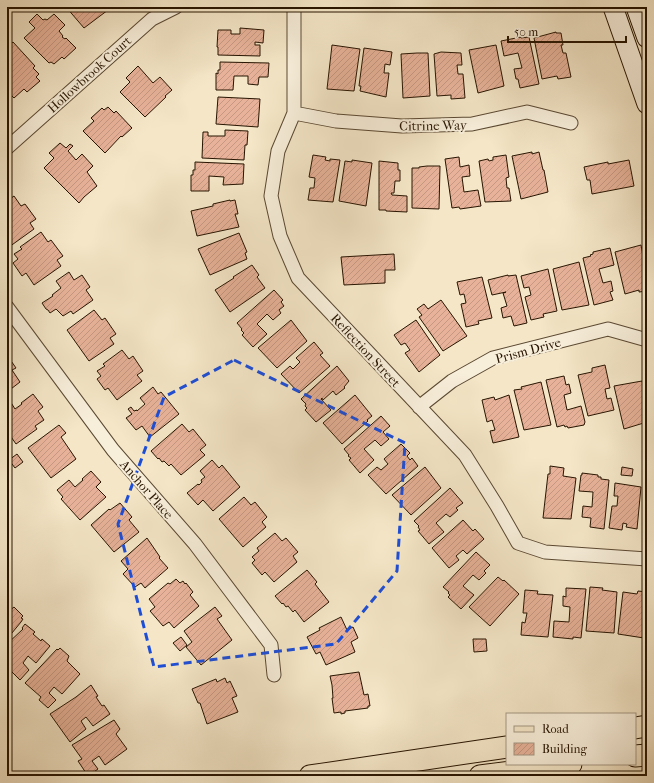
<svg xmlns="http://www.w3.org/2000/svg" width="654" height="783" font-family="'IM FELL French Canon',serif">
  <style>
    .building { fill: url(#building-hatch); stroke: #271400 }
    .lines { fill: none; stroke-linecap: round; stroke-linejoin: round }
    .street-casing { stroke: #5a4832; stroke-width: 15 }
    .secondary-casing { stroke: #271400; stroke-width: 21 }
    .primary-casing { stroke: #271400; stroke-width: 23 }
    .street { stroke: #f8efdb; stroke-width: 13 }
    .secondary { stroke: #f8efdb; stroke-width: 19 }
    .primary { stroke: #f4e6c7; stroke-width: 21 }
    .marked { fill: none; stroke: #1d4ed8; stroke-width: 3; stroke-dasharray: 8 5; stroke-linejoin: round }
    .labels { text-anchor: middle; stroke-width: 4; stroke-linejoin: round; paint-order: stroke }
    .street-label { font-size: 13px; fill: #271400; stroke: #f8efdb }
  </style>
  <defs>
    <pattern id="building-hatch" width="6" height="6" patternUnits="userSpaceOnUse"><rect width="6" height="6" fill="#e7b299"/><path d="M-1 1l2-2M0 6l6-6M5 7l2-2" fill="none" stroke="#c69882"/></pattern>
  </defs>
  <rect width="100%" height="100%" fill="#f4e6c7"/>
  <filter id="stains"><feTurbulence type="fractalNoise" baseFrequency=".005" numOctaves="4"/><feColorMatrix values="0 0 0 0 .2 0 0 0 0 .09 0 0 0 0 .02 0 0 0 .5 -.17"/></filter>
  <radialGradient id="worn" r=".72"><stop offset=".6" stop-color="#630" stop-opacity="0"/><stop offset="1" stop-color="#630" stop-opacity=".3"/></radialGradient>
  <path class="building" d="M 66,7 L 112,7 L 84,28 Z
    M 37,14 L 43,20 L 45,19 L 47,20 L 54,14 L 65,25 L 59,31 L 63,36 L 62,37 L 65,39 L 66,38 L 76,48 L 64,59 L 62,57 L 54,64 L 51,62 L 49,63 L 24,38 L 35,28 L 29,22 Z
    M 240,28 L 264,30 L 263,43 L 255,42 L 255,45 L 260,45 L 260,56 L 218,55 L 218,47 L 217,47 L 218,30 L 231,30 L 231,34 L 240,34 Z
    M 556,32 L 556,33 L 561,33 L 563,45 L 561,45 L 563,53 L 566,53 L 571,77 L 558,79 L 557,76 L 542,79 L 534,38 Z
    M 521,37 L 521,38 L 529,37 L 539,84 L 520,88 L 518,79 L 516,79 L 514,69 L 522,68 L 518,53 L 504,56 L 501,41 Z
    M 13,42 L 35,66 L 33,68 L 39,74 L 36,77 L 40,81 L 27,92 L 24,89 L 14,98 L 7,91 L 7,58 L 8,56 L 7,55 L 7,47 Z
    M 332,45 L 360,49 L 354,91 L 327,89 Z
    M 496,45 L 504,86 L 478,93 L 469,50 Z
    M 364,48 L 392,52 L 390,65 L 385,64 L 384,73 L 389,73 L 386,97 L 360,91 L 361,86 L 359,86 Z
    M 441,52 L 461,53 L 462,65 L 457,65 L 458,74 L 463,74 L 465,98 L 451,99 L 451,95 L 437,96 L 434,54 Z
    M 417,53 L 428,53 L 430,96 L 403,98 L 401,54 Z
    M 220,62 L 269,63 L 268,77 L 259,77 L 258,85 L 248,84 L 248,76 L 234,76 L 233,90 L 216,90 L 216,73 L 218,74 L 218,70 L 220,70 Z
    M 138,66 L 153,83 L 160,77 L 172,90 L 165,96 L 166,97 L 145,117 L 120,92 L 130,82 L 126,78 Z
    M 218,97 L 260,99 L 258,127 L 216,124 Z
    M 108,107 L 114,113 L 116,111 L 132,128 L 122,137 L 121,136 L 105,153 L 83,131 L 94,121 L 91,118 L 102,108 L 104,110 Z
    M 225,130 L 248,131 L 247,145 L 245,145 L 244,160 L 202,158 L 203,132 L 208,132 L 208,136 L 225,136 Z
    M 60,143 L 66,148 L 70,144 L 73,146 L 68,151 L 76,160 L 82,154 L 93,166 L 87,172 L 97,186 L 84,197 L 79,203 L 44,168 L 54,158 L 49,153 Z
    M 532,152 L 532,154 L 539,152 L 543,170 L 544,170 L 548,192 L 521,199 L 512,156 Z
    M 313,155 L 326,157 L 325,160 L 330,161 L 330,159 L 340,160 L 333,202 L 308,200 L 310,188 L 314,188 L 315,178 L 309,177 Z
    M 506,155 L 509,177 L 506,178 L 507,188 L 509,188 L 511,201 L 485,202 L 479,161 L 488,159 L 489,161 L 493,160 L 493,157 Z
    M 459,157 L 460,167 L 469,165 L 470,176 L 462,177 L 464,192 L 478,190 L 481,206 L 460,209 L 459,207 L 452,208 L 445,159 Z
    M 352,160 L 372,163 L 366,206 L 339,201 L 345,161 L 352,162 Z
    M 629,160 L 634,186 L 592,194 L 590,180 L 587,180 L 584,167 L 608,162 L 608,164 Z
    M 379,161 L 398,163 L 398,170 L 400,170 L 400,181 L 395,181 L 394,193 L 391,193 L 392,195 L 407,196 L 407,212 L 386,211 L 386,210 L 379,210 Z
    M 195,162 L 244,164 L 243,184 L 223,185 L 224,177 L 209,176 L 209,191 L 191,191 L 191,175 L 193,175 L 193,170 L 195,170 Z
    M 427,166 L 440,166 L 439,209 L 412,208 L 412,168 L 419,168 L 419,167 Z
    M 14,196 L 21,206 L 25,204 L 36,219 L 30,223 L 34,229 L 9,247 L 7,244 L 7,201 Z
    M 230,200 L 230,201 L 235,200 L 238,214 L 235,214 L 239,227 L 197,236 L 191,211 L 213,206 L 213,204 Z
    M 41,232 L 48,242 L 51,240 L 63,256 L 57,260 L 61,266 L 34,285 L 26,273 L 22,276 L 13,263 L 18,259 L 14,254 L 22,249 L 20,247 Z
    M 239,233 L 247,252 L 245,253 L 247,259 L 210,275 L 198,249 Z
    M 641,245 L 645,267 L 647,267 L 647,291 L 639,292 L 639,290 L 625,294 L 615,252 Z
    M 610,248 L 614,265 L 599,269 L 603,283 L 611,281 L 613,291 L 610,292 L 613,300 L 594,305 L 583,258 L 591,256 L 590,255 L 593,254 L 593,252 Z
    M 394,254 L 395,270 L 385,270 L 385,283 L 344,285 L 341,257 Z
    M 579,262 L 589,305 L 562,310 L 553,269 Z
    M 252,265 L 259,275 L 257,277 L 265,288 L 230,312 L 215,290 L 234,278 L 233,277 Z
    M 548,269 L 557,311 L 543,314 L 544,317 L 531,320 L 525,297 L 531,295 L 529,287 L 524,288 L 521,276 Z
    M 69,272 L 74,280 L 82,275 L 90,287 L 86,290 L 93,300 L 73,314 L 71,311 L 63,316 L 56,309 L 50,313 L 48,310 L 46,309 L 42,303 L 53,296 L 52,295 L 61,288 L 56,281 Z
    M 508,275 L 508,276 L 516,275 L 527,323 L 514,326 L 511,316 L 503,318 L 501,308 L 507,306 L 503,293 L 506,292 L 492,295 L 488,280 Z
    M 482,277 L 492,318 L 478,321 L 479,324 L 466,327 L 461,304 L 466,303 L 464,294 L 460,295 L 457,282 Z
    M 274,290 L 283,300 L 281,302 L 284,306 L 279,310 L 281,313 L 273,320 L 267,314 L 257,324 L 267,334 L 253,347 L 242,335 L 244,333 L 241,330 L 242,329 L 237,323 Z
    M 441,300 L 467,336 L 443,351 L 419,317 L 422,315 L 417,309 L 424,304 L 428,309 Z
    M 94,310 L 102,320 L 105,318 L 116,334 L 110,338 L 114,344 L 89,361 L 67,330 Z
    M 291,320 L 307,341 L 277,368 L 258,348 Z
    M 416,320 L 440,355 L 419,372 L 405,353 L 410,350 L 405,343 L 401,345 L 394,335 Z
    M 314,342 L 323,353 L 320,355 L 330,366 L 299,393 L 281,374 L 290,366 L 293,369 L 300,362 L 296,358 Z
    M 122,350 L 129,359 L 133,356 L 143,371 L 137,375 L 142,381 L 117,400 L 108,388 L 105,390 L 97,379 L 101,376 L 97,371 L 105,366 L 103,364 Z
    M 7,355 L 16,368 L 12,370 L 20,382 L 7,392 Z
    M 605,365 L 610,388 L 605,389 L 607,399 L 611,398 L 614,410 L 588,416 L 578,375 L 592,372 L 592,368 Z
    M 337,366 L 349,381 L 344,387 L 345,388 L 336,395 L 333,391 L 323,400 L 322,398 L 321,399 L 331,410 L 316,422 L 305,410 L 307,408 L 305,406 L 306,404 L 301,399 Z
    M 564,376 L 566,385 L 569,384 L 571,393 L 564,395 L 567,410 L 581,406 L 585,422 L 584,425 L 568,428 L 567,426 L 565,427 L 564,425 L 557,427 L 546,380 Z
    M 642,381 L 647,404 L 647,422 L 624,429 L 614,386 Z
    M 541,382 L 551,425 L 524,430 L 514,390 L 522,389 L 521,387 Z
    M 153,387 L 158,394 L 161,392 L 179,414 L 150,437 L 142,426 L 136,430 L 126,418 L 132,414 L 128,409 L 131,407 L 134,411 L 137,410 L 137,411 L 145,404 L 140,398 Z
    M 33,394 L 43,407 L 38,411 L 44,420 L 35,426 L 37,429 L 16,444 L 7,431 L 7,403 L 10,401 L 15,409 L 22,404 L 21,403 Z
    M 355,395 L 372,416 L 367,420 L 368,421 L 342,444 L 323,423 Z
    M 509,395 L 519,437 L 493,443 L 490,431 L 495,430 L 492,420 L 487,422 L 482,400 L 494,397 L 495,400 Z
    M 381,416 L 390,426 L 383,432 L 389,439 L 381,446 L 375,440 L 364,449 L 374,460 L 360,473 L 349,460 L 351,458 L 348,456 L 349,455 L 344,449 Z
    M 182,424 L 189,432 L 193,429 L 206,445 L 200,450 L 205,455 L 181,475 L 171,464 L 169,466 L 164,461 L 162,462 L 159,458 L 158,459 L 151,451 Z
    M 59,425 L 66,433 L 61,437 L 76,459 L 51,478 L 28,448 Z
    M 401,444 L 410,453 L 407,456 L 410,460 L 412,458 L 418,466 L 386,494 L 368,475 L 377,467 L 381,470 L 388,464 L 384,459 Z
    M 17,454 L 23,462 L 15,468 L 9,460 Z
    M 212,460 L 219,468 L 222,465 L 240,487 L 213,511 L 203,500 L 198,505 L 187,493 L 198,484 L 199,485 L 202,482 L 201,480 L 205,477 L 200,471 Z
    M 550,466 L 564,468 L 563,476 L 576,478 L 571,519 L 543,518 L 548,474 L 550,474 Z
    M 425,467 L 441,488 L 411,515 L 392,495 Z
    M 622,467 L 633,469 L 632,476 L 621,475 Z
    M 91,471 L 101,482 L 96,487 L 106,497 L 80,520 L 61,499 L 63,497 L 57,490 L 69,480 L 75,487 L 83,480 L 82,479 Z
    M 582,473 L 598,475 L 598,477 L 601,477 L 601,479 L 609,480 L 604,529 L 590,527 L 591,518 L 582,517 L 583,506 L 592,507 L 593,492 L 579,491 L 581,475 L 582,475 Z
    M 647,480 L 647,498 L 645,498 Z
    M 615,483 L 641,487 L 637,529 L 626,527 L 627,524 L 623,523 L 622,530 L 609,528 L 612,506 L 617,506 L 618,496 L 614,496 Z
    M 450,488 L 463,503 L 456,508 L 458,510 L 450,517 L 446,514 L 436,523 L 444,532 L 429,544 L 418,531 L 420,530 L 418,527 L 419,526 L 414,521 Z
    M 244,497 L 251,505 L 255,502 L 267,517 L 262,522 L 266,527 L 243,547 L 219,519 Z
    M 120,503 L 132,517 L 129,520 L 139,532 L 114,552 L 91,525 L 109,509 L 110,510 Z
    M 463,520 L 473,531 L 475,529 L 484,539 L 467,554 L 463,550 L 456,556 L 459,560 L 449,568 L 432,548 Z
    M 275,533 L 282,541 L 286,538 L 298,552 L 293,556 L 297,562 L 274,582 L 265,572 L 262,575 L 252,563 L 255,560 L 252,557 L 259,551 L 257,548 Z
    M 147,538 L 160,557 L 159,558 L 168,568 L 145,588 L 141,583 L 135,587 L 123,574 L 128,569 L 121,561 Z
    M 476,552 L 490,565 L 484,571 L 486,573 L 479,580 L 473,575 L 463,586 L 474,595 L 461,609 L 448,597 L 450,595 L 448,593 L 449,592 L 443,587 Z
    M 307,570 L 317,582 L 315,584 L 329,602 L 304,622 L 295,610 L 293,612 L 288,606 L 286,607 L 283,603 L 282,604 L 275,596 Z
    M 498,577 L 503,581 L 504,580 L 519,594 L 490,626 L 469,607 Z
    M 176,579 L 180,583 L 183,581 L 185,584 L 186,583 L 193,592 L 190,595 L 199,606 L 174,628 L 169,622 L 163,626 L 150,611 L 155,607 L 149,599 L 168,583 L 170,584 Z
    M 590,587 L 603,588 L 602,590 L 617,592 L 614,633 L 586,631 Z
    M 566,588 L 586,589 L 581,638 L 573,637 L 573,639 L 553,637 L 554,621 L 569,622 L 570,607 L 563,606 L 563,596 L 566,597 Z
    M 525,590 L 538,591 L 537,594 L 553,595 L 548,637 L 521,635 L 522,622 L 525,623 L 527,613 L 523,613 Z
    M 638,591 L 647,592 L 647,616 L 644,638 L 618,634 L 623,592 L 637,594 Z
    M 14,607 L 23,616 L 21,618 L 23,619 L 21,622 L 7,639 L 7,609 L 9,611 Z
    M 215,607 L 222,616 L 217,619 L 232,640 L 201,665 L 186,647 L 192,642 L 184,631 Z
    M 341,617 L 347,630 L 353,627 L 358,638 L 351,642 L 355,652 L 326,665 L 320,652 L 316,654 L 307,637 L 320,630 L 319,628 Z
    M 25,624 L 35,632 L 33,634 L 41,641 L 42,639 L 50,646 L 36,663 L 28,656 L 23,663 L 29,670 L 20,680 L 9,669 L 7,671 L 7,644 L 23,629 L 22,628 Z
    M 181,637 L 187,645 L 180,651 L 173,643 Z
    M 473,639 L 486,639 L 487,651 L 474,652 Z
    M 60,648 L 69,656 L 67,661 L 80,674 L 62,694 L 54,687 L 49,693 L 56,700 L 48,708 L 39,700 L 41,697 L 25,683 L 57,649 L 58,650 Z
    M 359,672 L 364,695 L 368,694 L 370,706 L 368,706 L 368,708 L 345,711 L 345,713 L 341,714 L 341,712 L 334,713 L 332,698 L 333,698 L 332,685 L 330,676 Z
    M 225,678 L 227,683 L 230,681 L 237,696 L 232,698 L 238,712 L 207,724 L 200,703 L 198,703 L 192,689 L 216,679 L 217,682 Z
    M 91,685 L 98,696 L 96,697 L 102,706 L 104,705 L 110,714 L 93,726 L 86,717 L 81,721 L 86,729 L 70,742 L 50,714 L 76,697 Z
    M 114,720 L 120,729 L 116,734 L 127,749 L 105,765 L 99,756 L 92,761 L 98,769 L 88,776 L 78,761 L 82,759 L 72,745 Z"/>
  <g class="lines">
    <defs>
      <path id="street" d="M 294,7 L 294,113 L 278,151 L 271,196 L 280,236 L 298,278 L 465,455 L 497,506 L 518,543 L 545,552 L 647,559
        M 294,113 L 336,121 L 402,126 L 472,124 L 527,112 L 571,123
        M 7,148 L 152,19 L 176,7
        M 7,307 L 113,450 L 195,544 L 271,645 L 274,675
        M 419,407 L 452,381 L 493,358 L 608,329 L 647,340"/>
      <path id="secondary" d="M 613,7 L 647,104
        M 636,7 L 647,38"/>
      <path id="primary" d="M 635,728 L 647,726
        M 635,756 L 647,755
        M 310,776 L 507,747
        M 480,776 L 571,764"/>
    </defs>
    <use href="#street" class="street-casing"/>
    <use href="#secondary" class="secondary-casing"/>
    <use href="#primary" class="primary-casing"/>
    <use href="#street" class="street"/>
    <use href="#secondary" class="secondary"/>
    <use href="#primary" class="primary"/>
  </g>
  <path class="marked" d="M 234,360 L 405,443 L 397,571 L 336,644 L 154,667 L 118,524 L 164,397 Z"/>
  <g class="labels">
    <g class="street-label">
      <text transform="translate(89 74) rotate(-42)" y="5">Hollowbrook Court</text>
      <text transform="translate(433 125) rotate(-1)" y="5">Citrine Way</text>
      <text transform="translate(366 350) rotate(47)" y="5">Reflection Street</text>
      <text transform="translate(528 350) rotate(-15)" y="5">Prism Drive</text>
      <text transform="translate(147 489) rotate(49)" y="5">Anchor Place</text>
    </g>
  </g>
  <rect width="654" height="783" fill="none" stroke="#f4e6c7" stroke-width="24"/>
  <rect x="8" y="8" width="638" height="767" fill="none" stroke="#271400" stroke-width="2"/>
  <rect x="12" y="12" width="630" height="759" fill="none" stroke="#271400"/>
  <rect x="506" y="713" width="130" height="52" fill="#f8efdb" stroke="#a49783"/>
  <rect x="514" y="726" width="20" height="6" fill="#f4e6c7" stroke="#a49783"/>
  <text x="542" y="733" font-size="12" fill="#271400">Road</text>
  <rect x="514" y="743" width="20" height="12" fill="url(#building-hatch)" stroke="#a49783"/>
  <text x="542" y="753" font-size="12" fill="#271400">Building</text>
  <path d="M508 36v6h118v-6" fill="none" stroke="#271400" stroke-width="2"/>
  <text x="514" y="36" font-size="12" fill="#271400" stroke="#f8efdb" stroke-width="3" paint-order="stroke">50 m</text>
  <rect width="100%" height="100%" filter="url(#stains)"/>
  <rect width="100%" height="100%" fill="url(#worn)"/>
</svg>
